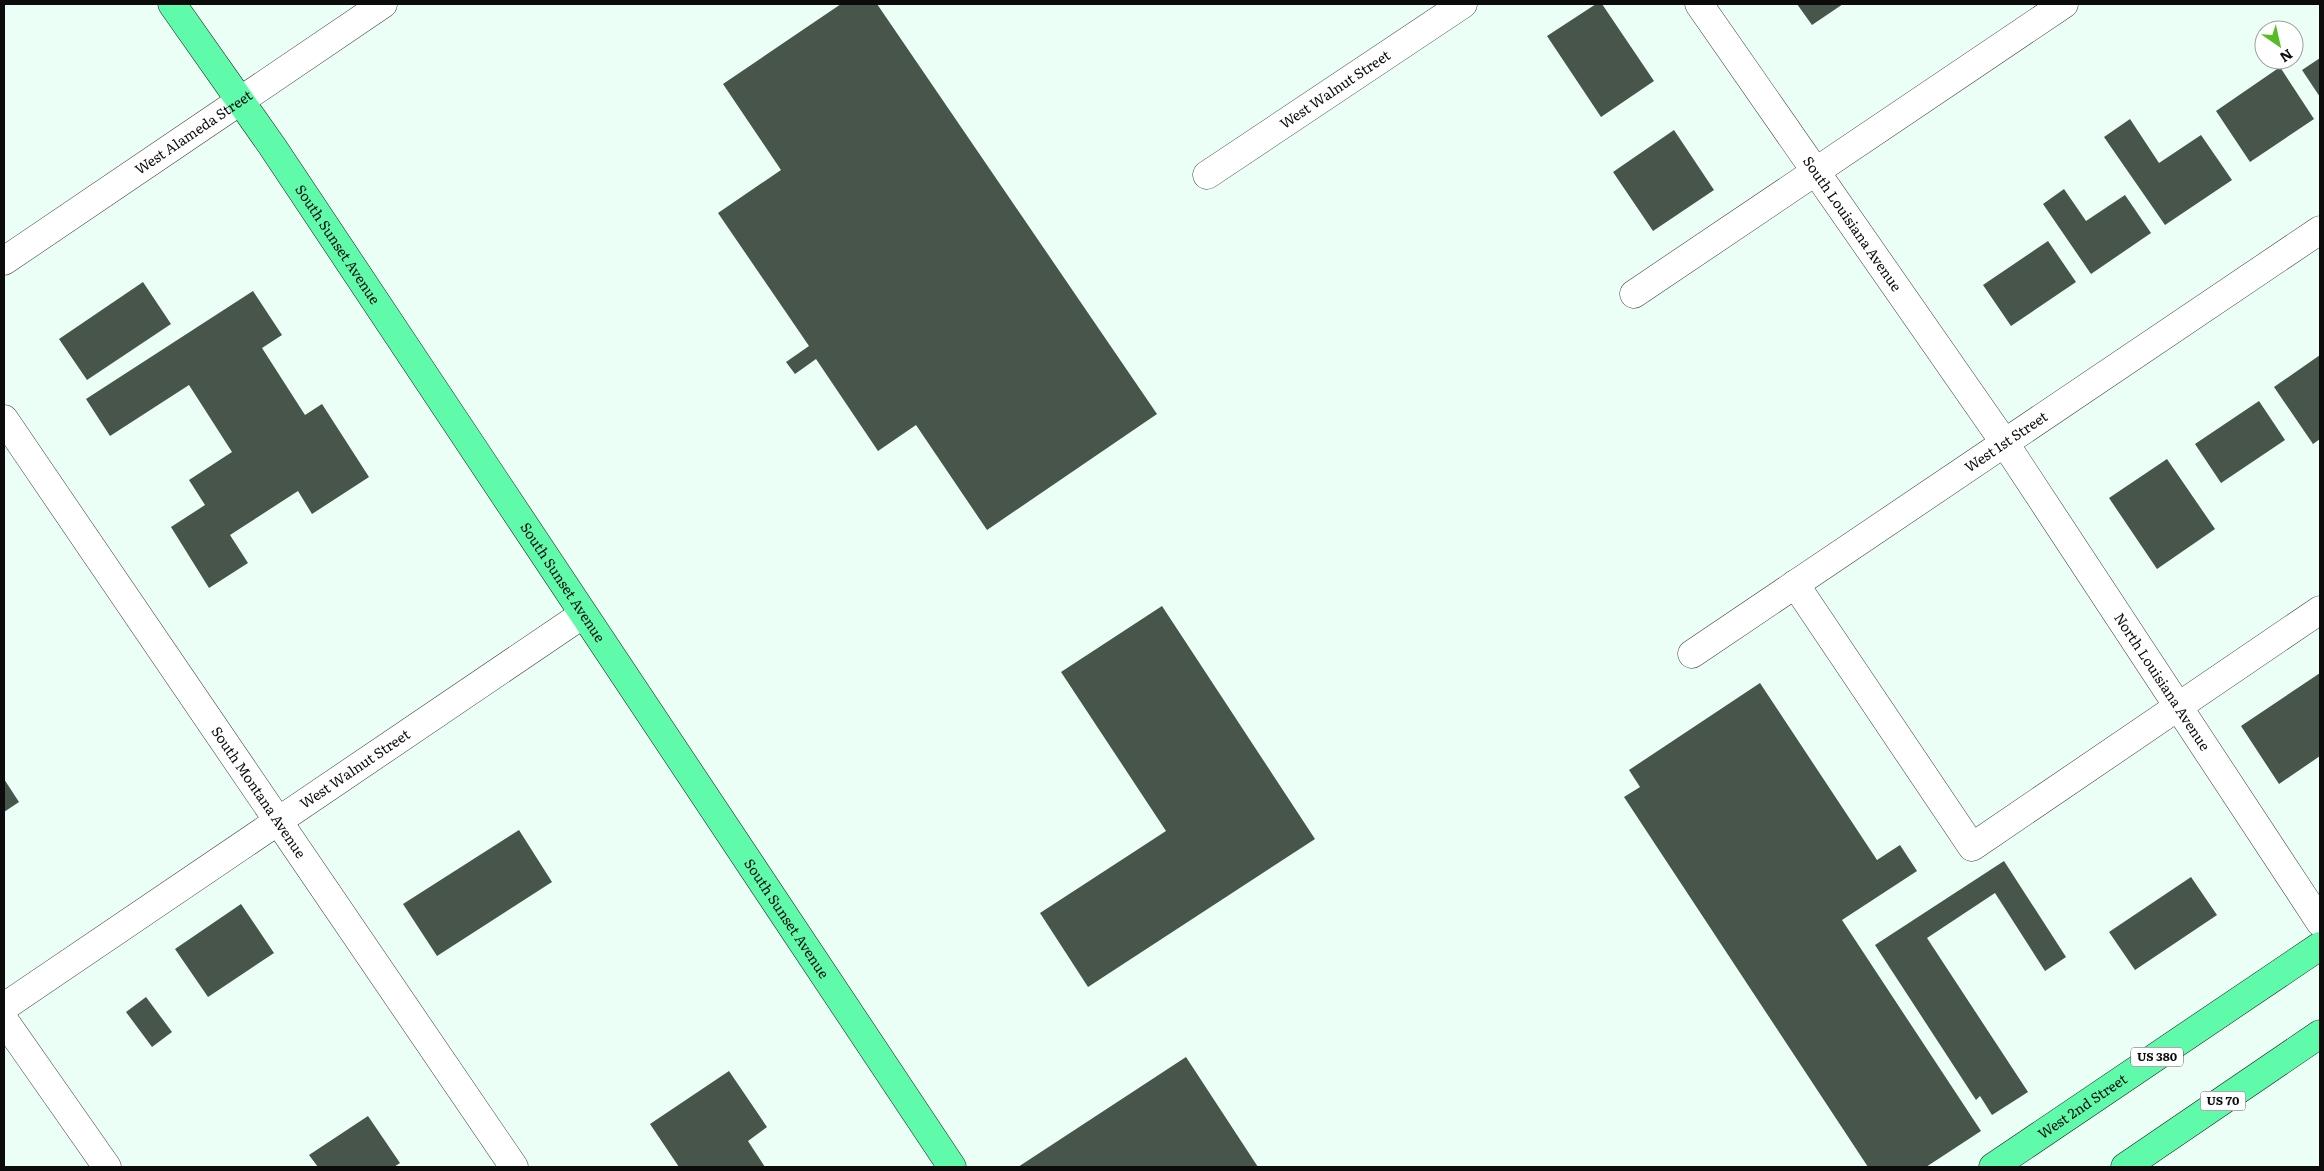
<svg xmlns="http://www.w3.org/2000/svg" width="2324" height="1171" font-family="Literata,serif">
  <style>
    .building { fill: #48554a }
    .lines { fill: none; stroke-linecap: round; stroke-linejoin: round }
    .minor-casing { stroke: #3f3f3f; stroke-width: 29 }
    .major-casing { stroke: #1d1d1d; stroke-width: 29 }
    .minor { stroke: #fff; stroke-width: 28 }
    .major { stroke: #60faab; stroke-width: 28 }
    .labels { text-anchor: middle; stroke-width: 5; stroke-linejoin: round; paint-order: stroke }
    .shield { fill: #fff; stroke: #555; stroke-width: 1 }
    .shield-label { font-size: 12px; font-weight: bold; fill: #0c0c0c }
    .street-label { font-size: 14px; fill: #0c0c0c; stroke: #fff }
  </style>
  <rect width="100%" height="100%" fill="#ebfff6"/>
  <path class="building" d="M 841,4 L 877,4 L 1157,414 L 987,530 L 916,425 L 878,451 L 816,359 L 795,374 L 786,362 L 809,346 L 718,213 L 781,170 L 723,84 Z
    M 1596,4 L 1602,4 L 1654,81 L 1601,117 L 1547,36 Z
    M 1797,4 L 1843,4 L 1812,25 Z
    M 2320,58 L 2320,97 L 2302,70 Z
    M 2280,67 L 2314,119 L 2250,162 L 2216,111 Z
    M 2130,119 L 2159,163 L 2201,135 L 2232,180 L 2165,225 L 2104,137 Z
    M 1674,130 L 1714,190 L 1653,231 L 1613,172 Z
    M 2064,189 L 2086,221 L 2125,195 L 2151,233 L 2091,274 L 2043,204 Z
    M 2048,241 L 2076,282 L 2011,326 L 1983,285 Z
    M 143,282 L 171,324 L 87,380 L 59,339 Z
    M 253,291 L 282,335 L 262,348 L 305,415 L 322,404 L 369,477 L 312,514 L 298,491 L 230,535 L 248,563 L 209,588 L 171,527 L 205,505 L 189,480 L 232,452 L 189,385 L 110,436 L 86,399 Z
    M 2320,355 L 2320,439 L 2313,444 L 2274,387 Z
    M 2259,401 L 2285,440 L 2221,483 L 2195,444 Z
    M 2167,459 L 2215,529 L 2157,569 L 2109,498 Z
    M 1162,606 L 1315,839 L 1088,987 L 1040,913 L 1166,831 L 1061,672 Z
    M 2320,673 L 2320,756 L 2279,784 L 2241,726 Z
    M 1760,683 L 1877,860 L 1900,845 L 1917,871 L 1842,920 L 1981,1131 L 1926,1167 L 1868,1167 L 1624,797 L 1640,787 L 1629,770 Z
    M 4,779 L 19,802 L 4,812 Z
    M 519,830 L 552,882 L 437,956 L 403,904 Z
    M 2004,861 L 2066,957 L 2045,971 L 1995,893 L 1927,938 L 2028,1092 L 1992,1115 L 1980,1096 L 1976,1100 L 1875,945 Z
    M 2191,877 L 2217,915 L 2135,970 L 2109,932 Z
    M 241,904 L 274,953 L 208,997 L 175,949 Z
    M 146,997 L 172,1032 L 152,1047 L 126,1012 Z
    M 1186,1057 L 1258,1167 L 1018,1167 Z
    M 729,1071 L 767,1127 L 748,1141 L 765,1167 L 679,1167 L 650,1124 Z
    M 368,1116 L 400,1163 L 394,1167 L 318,1167 L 309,1155 Z"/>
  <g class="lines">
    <defs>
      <g id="minor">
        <path id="s1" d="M 1699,4 L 2004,442 L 2320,922"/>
        <path id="s2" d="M 1207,175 L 1463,4"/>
        <path id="s3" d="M 4,261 L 383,4"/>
        <path d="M 1634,294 L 2064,4"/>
        <path id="s4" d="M 4,419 L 514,1167"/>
        <path d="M 1795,584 L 1972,847 L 2320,610"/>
        <path id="s5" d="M 1692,654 L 2320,230"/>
        <path id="s6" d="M 4,1007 L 582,615"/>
        <path d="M 4,1020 L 107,1167"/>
      </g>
      <g id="major">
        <path id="s7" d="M 172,4 L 272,146 L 952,1167"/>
        <path id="s8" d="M 1993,1167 L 2320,946"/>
        <path d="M 2125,1167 L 2320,1034"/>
      </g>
    </defs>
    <use href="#minor" class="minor-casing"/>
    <use href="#major" class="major-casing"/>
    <use href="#minor" class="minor"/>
    <use href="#major" class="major"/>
  </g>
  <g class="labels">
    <g class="shield">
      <rect x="2131" y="1047.5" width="52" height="19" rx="4"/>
      <rect x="2200.5" y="1091.5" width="45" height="19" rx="4"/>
    </g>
    <g class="shield-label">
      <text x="2157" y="1061">US 380</text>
      <text x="2223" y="1105">US 70</text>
    </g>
    <g class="street-label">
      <text dy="5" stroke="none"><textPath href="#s2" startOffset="154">West Walnut Street</textPath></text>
      <text dy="5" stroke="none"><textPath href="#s3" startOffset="229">West Alameda Street</textPath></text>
      <text dy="5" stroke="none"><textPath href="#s1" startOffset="268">South Louisiana Avenue</textPath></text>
      <text dy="5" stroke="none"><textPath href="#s7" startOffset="292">South Sunset Avenue</textPath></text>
      <text dy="5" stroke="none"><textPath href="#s5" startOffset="379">West 1st Street</textPath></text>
      <text dy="5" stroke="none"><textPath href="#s7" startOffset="698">South Sunset Avenue</textPath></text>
      <text dy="5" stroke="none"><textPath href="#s1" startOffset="821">North Louisiana Avenue</textPath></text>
      <text dy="5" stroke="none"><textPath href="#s6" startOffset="424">West Walnut Street</textPath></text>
      <text dy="5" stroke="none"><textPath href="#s4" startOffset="452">South Montana Avenue</textPath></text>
      <text dy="5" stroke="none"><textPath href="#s7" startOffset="1102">South Sunset Avenue</textPath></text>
      <text dy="5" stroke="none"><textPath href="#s8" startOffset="108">West 2nd Street</textPath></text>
    </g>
  </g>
  <rect width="2324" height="1171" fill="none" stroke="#0c0c0c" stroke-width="10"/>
  <g transform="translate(2279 45) rotate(146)"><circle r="24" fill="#ffffff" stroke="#9e9e9e"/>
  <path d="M0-4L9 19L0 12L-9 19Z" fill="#54bd23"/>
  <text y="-8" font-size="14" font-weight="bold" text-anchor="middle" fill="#0c0c0c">N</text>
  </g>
</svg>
